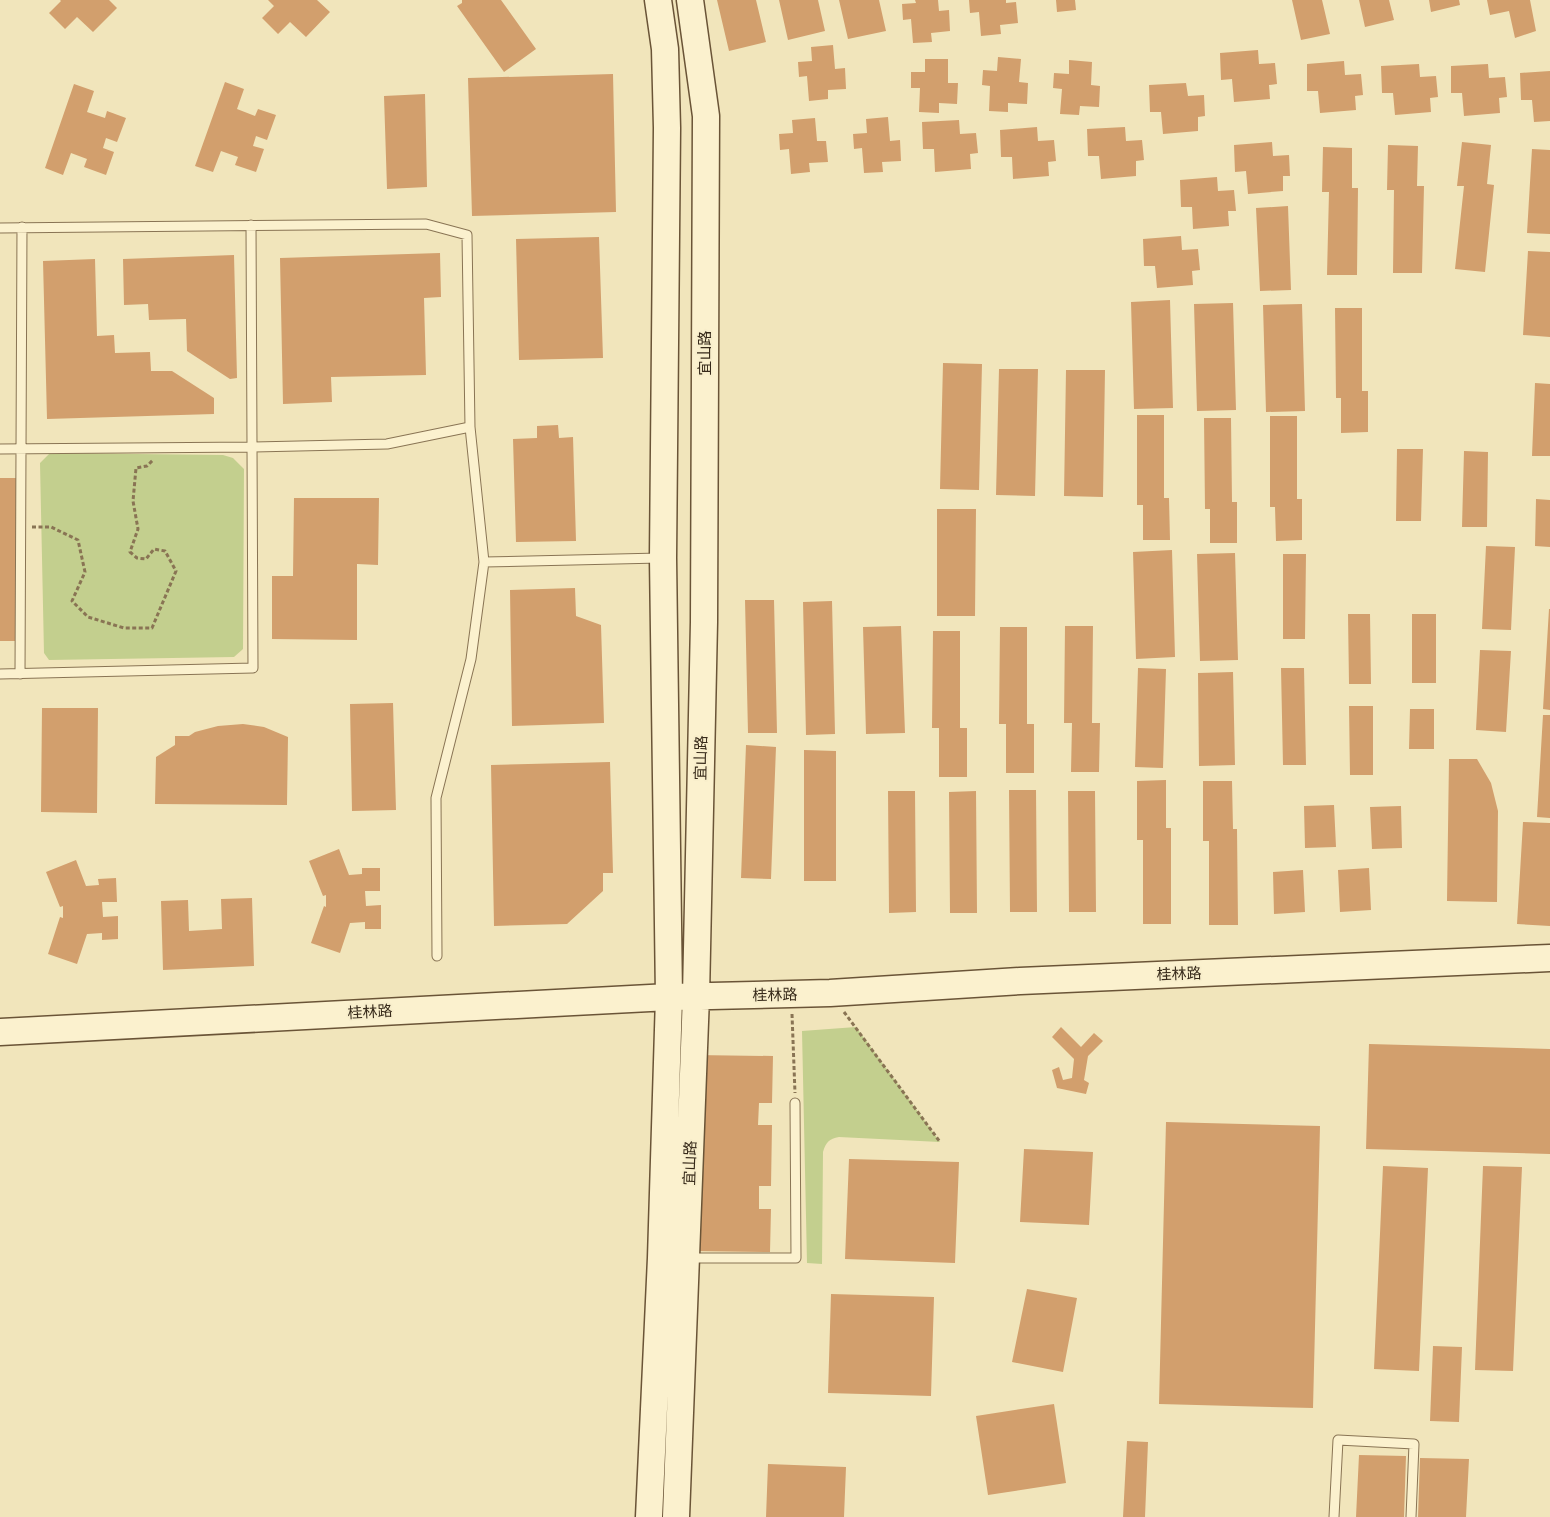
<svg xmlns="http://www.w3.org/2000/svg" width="1550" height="1517" font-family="Literata,'Noto Sans SC',serif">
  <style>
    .green { fill: #c3cf8e }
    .building { fill: #d29f6d }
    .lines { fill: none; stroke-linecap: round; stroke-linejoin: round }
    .service-casing { stroke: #897454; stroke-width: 11 }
    .secondary-casing { stroke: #6a5437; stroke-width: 29 }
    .path { stroke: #897454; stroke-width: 3; stroke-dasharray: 4 2.5; stroke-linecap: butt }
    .service { stroke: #fbf1ce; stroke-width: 9 }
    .secondary { stroke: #fbf1ce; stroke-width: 26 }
    .labels { text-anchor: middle; stroke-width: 4; stroke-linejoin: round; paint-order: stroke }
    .street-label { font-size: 15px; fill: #372a1a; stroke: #f8eecb }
  </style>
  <rect width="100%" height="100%" fill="#f1e5bb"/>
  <path class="green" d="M 50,453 L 223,455 L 233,458 L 244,469 L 243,649 L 234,657 L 49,660 L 44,653 L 40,463 Z
    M 856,1027 L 940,1142 L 839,1137 C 829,1139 826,1142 823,1152 L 822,1264 L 807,1263 L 802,1031 Z"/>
  <path class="building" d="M 60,0 L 109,0 L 117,8 L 93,32 L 77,17 L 65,29 L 49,13 L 61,1 Z
    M 268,0 L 317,0 L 330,12 L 306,37 L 290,22 L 278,34 L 262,18 L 274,6 Z
    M 462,0 L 501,0 L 536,49 L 504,72 L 457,6 L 462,3 Z
    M 717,0 L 756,0 L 766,42 L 729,51 Z
    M 779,0 L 818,0 L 825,31 L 788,40 Z
    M 839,0 L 879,0 L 886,31 L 848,39 Z
    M 915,0 L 938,0 L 939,11 L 949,10 L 950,31 L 931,33 L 932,42 L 913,43 L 911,19 L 903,20 L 902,4 L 916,3 Z
    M 969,0 L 1006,0 L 1006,3 L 1016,2 L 1018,23 L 1000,25 L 1001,34 L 981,36 L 979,12 L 970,13 Z
    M 1056,0 L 1075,0 L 1076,10 L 1057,12 Z
    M 1292,0 L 1322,0 L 1330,34 L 1301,40 Z
    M 1359,0 L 1389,0 L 1394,20 L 1365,27 Z
    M 1429,0 L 1459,0 L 1460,5 L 1431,12 Z
    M 1487,0 L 1530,0 L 1536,31 L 1515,38 L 1509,11 L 1490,15 Z
    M 833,45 L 835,69 L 845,68 L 846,89 L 828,90 L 828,99 L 809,101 L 807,76 L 799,77 L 798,62 L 812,61 L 811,47 Z
    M 1258,50 L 1259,64 L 1275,63 L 1277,84 L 1269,85 L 1270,99 L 1234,102 L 1232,79 L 1221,80 L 1220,53 Z
    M 998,57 L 1021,59 L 1019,82 L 1028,83 L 1027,104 L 1008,103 L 1008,112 L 989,111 L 990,86 L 982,85 L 983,70 L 997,71 Z
    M 925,59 L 948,59 L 948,83 L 958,83 L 957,104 L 939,103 L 939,113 L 919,112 L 920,88 L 911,88 L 911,72 L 925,72 Z
    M 1069,60 L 1092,62 L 1091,85 L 1100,86 L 1099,107 L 1080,106 L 1079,115 L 1060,114 L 1062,89 L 1053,88 L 1054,73 L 1069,74 Z
    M 1344,61 L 1345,75 L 1361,74 L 1363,95 L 1355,96 L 1356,110 L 1320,113 L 1318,91 L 1307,91 L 1307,64 Z
    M 1419,64 L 1420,77 L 1436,76 L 1438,97 L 1430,98 L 1431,112 L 1395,115 L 1393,93 L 1382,93 L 1381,66 Z
    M 1488,64 L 1489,78 L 1505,77 L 1507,97 L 1499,98 L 1500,113 L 1464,116 L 1462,93 L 1451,93 L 1451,66 Z
    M 1550,71 L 1550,121 L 1534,122 L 1532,100 L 1521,100 L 1520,73 Z
    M 613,74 L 616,212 L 472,216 L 468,78 Z
    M 225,82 L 244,89 L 237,109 L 255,116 L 258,109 L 276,115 L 267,140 L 256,136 L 253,146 L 264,149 L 256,172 L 235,165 L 238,157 L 221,151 L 213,172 L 195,166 Z
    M 1186,83 L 1188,96 L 1204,95 L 1205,116 L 1198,117 L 1198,131 L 1163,134 L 1161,112 L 1150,112 L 1149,85 Z
    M 74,84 L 94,91 L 87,112 L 105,118 L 107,111 L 126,118 L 117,142 L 106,138 L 103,148 L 114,152 L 106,175 L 84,167 L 87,159 L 71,153 L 63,175 L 45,168 Z
    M 425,94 L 427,187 L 387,189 L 384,96 Z
    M 888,117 L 890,141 L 900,140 L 901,161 L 882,162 L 883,172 L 864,173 L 862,148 L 854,149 L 853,134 L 867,133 L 866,119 Z
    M 815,118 L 817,141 L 826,141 L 828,162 L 809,163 L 810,172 L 791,174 L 789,149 L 780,150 L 779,134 L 793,133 L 792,120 Z
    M 959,120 L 960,134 L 976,133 L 978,153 L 970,154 L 971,169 L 935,172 L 934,149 L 923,149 L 922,122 Z
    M 1037,127 L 1038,141 L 1054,140 L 1056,161 L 1048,162 L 1049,176 L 1013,179 L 1012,157 L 1001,157 L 1000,130 Z
    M 1125,127 L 1126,141 L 1142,140 L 1144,160 L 1136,161 L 1136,176 L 1101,179 L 1099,156 L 1088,156 L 1087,129 Z
    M 1272,142 L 1273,156 L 1289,155 L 1290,176 L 1283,176 L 1283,191 L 1248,194 L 1246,171 L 1235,172 L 1234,145 Z
    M 1462,142 L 1491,145 L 1487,184 L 1494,185 L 1485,272 L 1455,269 L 1464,186 L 1457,186 Z
    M 1388,145 L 1418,146 L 1417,186 L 1424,186 L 1422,273 L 1393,273 L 1394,190 L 1387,190 Z
    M 1323,147 L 1352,148 L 1352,188 L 1358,188 L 1357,275 L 1327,275 L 1329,192 L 1322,192 Z
    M 1532,149 L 1550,150 L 1550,234 L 1527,233 Z
    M 1217,177 L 1218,191 L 1234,190 L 1236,211 L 1228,211 L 1229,226 L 1193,229 L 1192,207 L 1181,207 L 1180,180 Z
    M 1288,206 L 1291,290 L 1260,291 L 1256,208 Z
    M 1181,236 L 1182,250 L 1198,249 L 1200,270 L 1192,271 L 1193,285 L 1157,288 L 1155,266 L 1144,266 L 1143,239 Z
    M 599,237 L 603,358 L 519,360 L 516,239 Z
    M 1528,251 L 1550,252 L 1550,337 L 1523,335 Z
    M 440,253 L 441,297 L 424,298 L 426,375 L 331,377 L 332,402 L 283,404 L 280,258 Z
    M 234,255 L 237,378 L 230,379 L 187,351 L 186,319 L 149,320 L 148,304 L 124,305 L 123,259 Z
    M 95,259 L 97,336 L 114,335 L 115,353 L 150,352 L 151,371 L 172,371 L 214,398 L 214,414 L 47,419 L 43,261 Z
    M 1170,300 L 1173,408 L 1134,409 L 1131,302 Z
    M 1233,303 L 1236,410 L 1197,411 L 1194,304 Z
    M 1302,304 L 1305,411 L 1266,412 L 1263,305 Z
    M 1335,308 L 1362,308 L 1362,391 L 1368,391 L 1368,432 L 1341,433 L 1341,398 L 1336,398 Z
    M 943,363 L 982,364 L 979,490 L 940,489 Z
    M 999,369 L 1038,369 L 1035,496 L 996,495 Z
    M 1066,370 L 1105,370 L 1103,497 L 1064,496 Z
    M 1535,383 L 1550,384 L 1550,456 L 1532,456 Z
    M 1137,415 L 1164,415 L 1164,498 L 1169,498 L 1170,540 L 1143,540 L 1143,505 L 1137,505 Z
    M 1270,416 L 1297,416 L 1297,499 L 1302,499 L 1302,540 L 1276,541 L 1275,507 L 1270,507 Z
    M 1204,418 L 1231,418 L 1232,502 L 1237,502 L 1237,543 L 1210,543 L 1210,509 L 1205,509 Z
    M 558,425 L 559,438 L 573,437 L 576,541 L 516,542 L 513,439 L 537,438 L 537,426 Z
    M 1397,449 L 1423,449 L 1421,521 L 1396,521 Z
    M 1464,451 L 1488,452 L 1487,527 L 1462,527 Z
    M 0,478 L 17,478 L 16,641 L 0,641 Z
    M 294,498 L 379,498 L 378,565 L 357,564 L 357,640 L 272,639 L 272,576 L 293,576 Z
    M 1536,499 L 1550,500 L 1550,547 L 1535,546 Z
    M 937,509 L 976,509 L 975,616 L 937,616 Z
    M 1486,546 L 1515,547 L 1511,630 L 1482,629 Z
    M 1172,550 L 1175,657 L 1136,659 L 1133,552 Z
    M 1235,553 L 1238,660 L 1200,661 L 1197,554 Z
    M 1283,554 L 1306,554 L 1305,639 L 1283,639 Z
    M 575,588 L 576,616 L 601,625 L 604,723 L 512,726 L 510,590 Z
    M 745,600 L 774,600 L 777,733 L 748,733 Z
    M 832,601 L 835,734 L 806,735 L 803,602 Z
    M 1549,609 L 1550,609 L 1550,710 L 1543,709 Z
    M 1348,614 L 1370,614 L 1371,684 L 1349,684 Z
    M 1412,614 L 1436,614 L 1436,683 L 1412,683 Z
    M 901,626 L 905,733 L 866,734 L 863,627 Z
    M 1065,626 L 1093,626 L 1092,723 L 1100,723 L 1099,772 L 1071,772 L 1072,723 L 1064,723 Z
    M 1000,627 L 1027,627 L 1027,724 L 1034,724 L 1034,773 L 1006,773 L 1006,724 L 999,724 Z
    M 933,631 L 960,631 L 960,728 L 967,728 L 967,777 L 939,777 L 939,728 L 932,728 Z
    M 1480,650 L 1511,651 L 1506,732 L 1476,730 Z
    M 1138,668 L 1166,669 L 1163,768 L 1135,767 Z
    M 1281,668 L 1304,668 L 1306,765 L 1283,765 Z
    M 1233,672 L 1235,765 L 1199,766 L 1198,673 Z
    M 393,703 L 396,810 L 352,811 L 350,704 Z
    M 1349,706 L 1373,706 L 1373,775 L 1350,775 Z
    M 42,708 L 98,708 L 97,813 L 41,812 Z
    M 1410,709 L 1434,709 L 1434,749 L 1409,749 Z
    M 1543,715 L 1550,715 L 1550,818 L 1537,817 Z
    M 243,724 L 264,727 L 288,737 L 287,805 L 155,804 L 156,757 L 175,745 L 175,736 L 189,736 L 195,732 L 218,726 Z
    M 746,745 L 776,747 L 771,879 L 741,878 Z
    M 804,750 L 836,751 L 836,881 L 804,881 Z
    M 1449,759 L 1477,759 L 1491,783 L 1498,811 L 1497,902 L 1447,901 Z
    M 610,762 L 613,873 L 603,873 L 603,891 L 567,924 L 494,926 L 491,765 Z
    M 1166,780 L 1166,828 L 1171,828 L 1171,924 L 1143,924 L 1143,840 L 1137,840 L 1137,781 Z
    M 1203,781 L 1232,781 L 1233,829 L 1237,829 L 1238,925 L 1209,925 L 1209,841 L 1203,841 Z
    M 1009,790 L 1036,790 L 1037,912 L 1010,912 Z
    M 888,791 L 915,791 L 916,912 L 889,913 Z
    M 976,791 L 977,913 L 950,913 L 949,792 Z
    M 1068,791 L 1095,791 L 1096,912 L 1069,912 Z
    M 1334,805 L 1336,847 L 1305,848 L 1304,806 Z
    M 1401,806 L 1402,848 L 1372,849 L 1370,807 Z
    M 1523,822 L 1550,823 L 1550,926 L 1517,924 Z
    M 339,849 L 349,875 L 362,874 L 362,868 L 380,868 L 380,891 L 365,891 L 366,906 L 381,905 L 381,929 L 365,929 L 365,922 L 350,923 L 340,953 L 311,943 L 324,906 L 326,907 L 326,895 L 323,896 L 309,861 Z
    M 76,860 L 86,886 L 99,885 L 98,879 L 116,878 L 117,902 L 102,902 L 103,917 L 118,916 L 118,939 L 102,940 L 102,933 L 87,934 L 77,964 L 48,954 L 60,917 L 63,918 L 63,906 L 60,907 L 46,872 Z
    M 1369,868 L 1371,910 L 1340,912 L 1338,870 Z
    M 1303,870 L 1305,912 L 1274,914 L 1273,872 Z
    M 252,898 L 254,966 L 163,970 L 161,901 L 188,900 L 189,931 L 222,929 L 221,899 Z
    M 1061,1027 L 1081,1047 L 1094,1033 L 1103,1041 L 1088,1056 L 1084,1080 L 1089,1083 L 1086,1094 L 1057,1088 L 1052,1070 L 1059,1067 L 1063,1080 L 1072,1078 L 1074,1059 L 1052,1037 Z
    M 1369,1044 L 1550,1049 L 1550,1154 L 1366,1149 Z
    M 695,1055 L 773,1056 L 772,1103 L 759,1103 L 758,1125 L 772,1125 L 771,1186 L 759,1186 L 759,1209 L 771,1209 L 770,1252 L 692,1251 Z
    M 1166,1122 L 1320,1126 L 1313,1408 L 1159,1404 Z
    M 1024,1149 L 1093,1152 L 1089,1225 L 1020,1222 Z
    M 849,1159 L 959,1162 L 955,1263 L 845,1259 Z
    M 1383,1166 L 1428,1168 L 1419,1371 L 1374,1369 Z
    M 1483,1166 L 1522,1167 L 1513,1371 L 1475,1370 Z
    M 1027,1289 L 1077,1298 L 1063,1372 L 1012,1362 Z
    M 831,1294 L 934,1297 L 931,1396 L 828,1393 Z
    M 1433,1346 L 1462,1347 L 1459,1422 L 1430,1421 Z
    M 1054,1404 L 1066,1483 L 988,1495 L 976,1416 Z
    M 1127,1441 L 1148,1442 L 1145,1517 L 1123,1517 Z
    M 1359,1455 L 1406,1456 L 1404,1517 L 1356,1517 Z
    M 1420,1458 L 1469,1459 L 1466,1517 L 1418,1517 Z
    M 768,1464 L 846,1467 L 844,1517 L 766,1517 Z"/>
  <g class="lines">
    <defs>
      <path id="service" d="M 0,228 L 426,224 L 467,235 L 470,427 L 484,562 L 471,659 L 436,798 L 437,956
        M 0,449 L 252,447 L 387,444 L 470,427
        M 484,562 L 660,558
        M 0,674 L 253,668 L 251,225
        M 20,674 L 22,227
        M 689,1258 L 796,1258 L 795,1103
        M 1334,1517 L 1338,1440 L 1414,1444 L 1411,1517"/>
      <path id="secondary" d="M 0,1032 L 669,997 L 830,993 L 1020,981 L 1550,958
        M 649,1517 L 661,1258 L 669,997 L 663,558 L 667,128 L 665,49 L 658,0
        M 676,1517 L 696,996 L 704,622 L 706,116 L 690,0"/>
    </defs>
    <use href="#service" class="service-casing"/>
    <use href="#secondary" class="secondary-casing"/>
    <path class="path" d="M 32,527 L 51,527 L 78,540 L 85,572 L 72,601 L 88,617 L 124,628 L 152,628 L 176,571 L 165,551 L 154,549 L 146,559 L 137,558 L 130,552 L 138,529 L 133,501 L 136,468 L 147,466 L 153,460
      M 844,1012 L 940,1142
      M 792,1014 L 795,1093"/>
    <use href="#service" class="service"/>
    <use href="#secondary" class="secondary"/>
  </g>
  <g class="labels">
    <g class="street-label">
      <text transform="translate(705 353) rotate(-90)" y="5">宜山路</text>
      <text transform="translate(701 758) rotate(-89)" y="5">宜山路</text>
      <text transform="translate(1179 974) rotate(-2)" y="5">桂林路</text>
      <text transform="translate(775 995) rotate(-1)" y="5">桂林路</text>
      <text transform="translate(370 1012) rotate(-3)" y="5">桂林路</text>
      <text transform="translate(690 1163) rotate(-88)" y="5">宜山路</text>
    </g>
  </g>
</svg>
